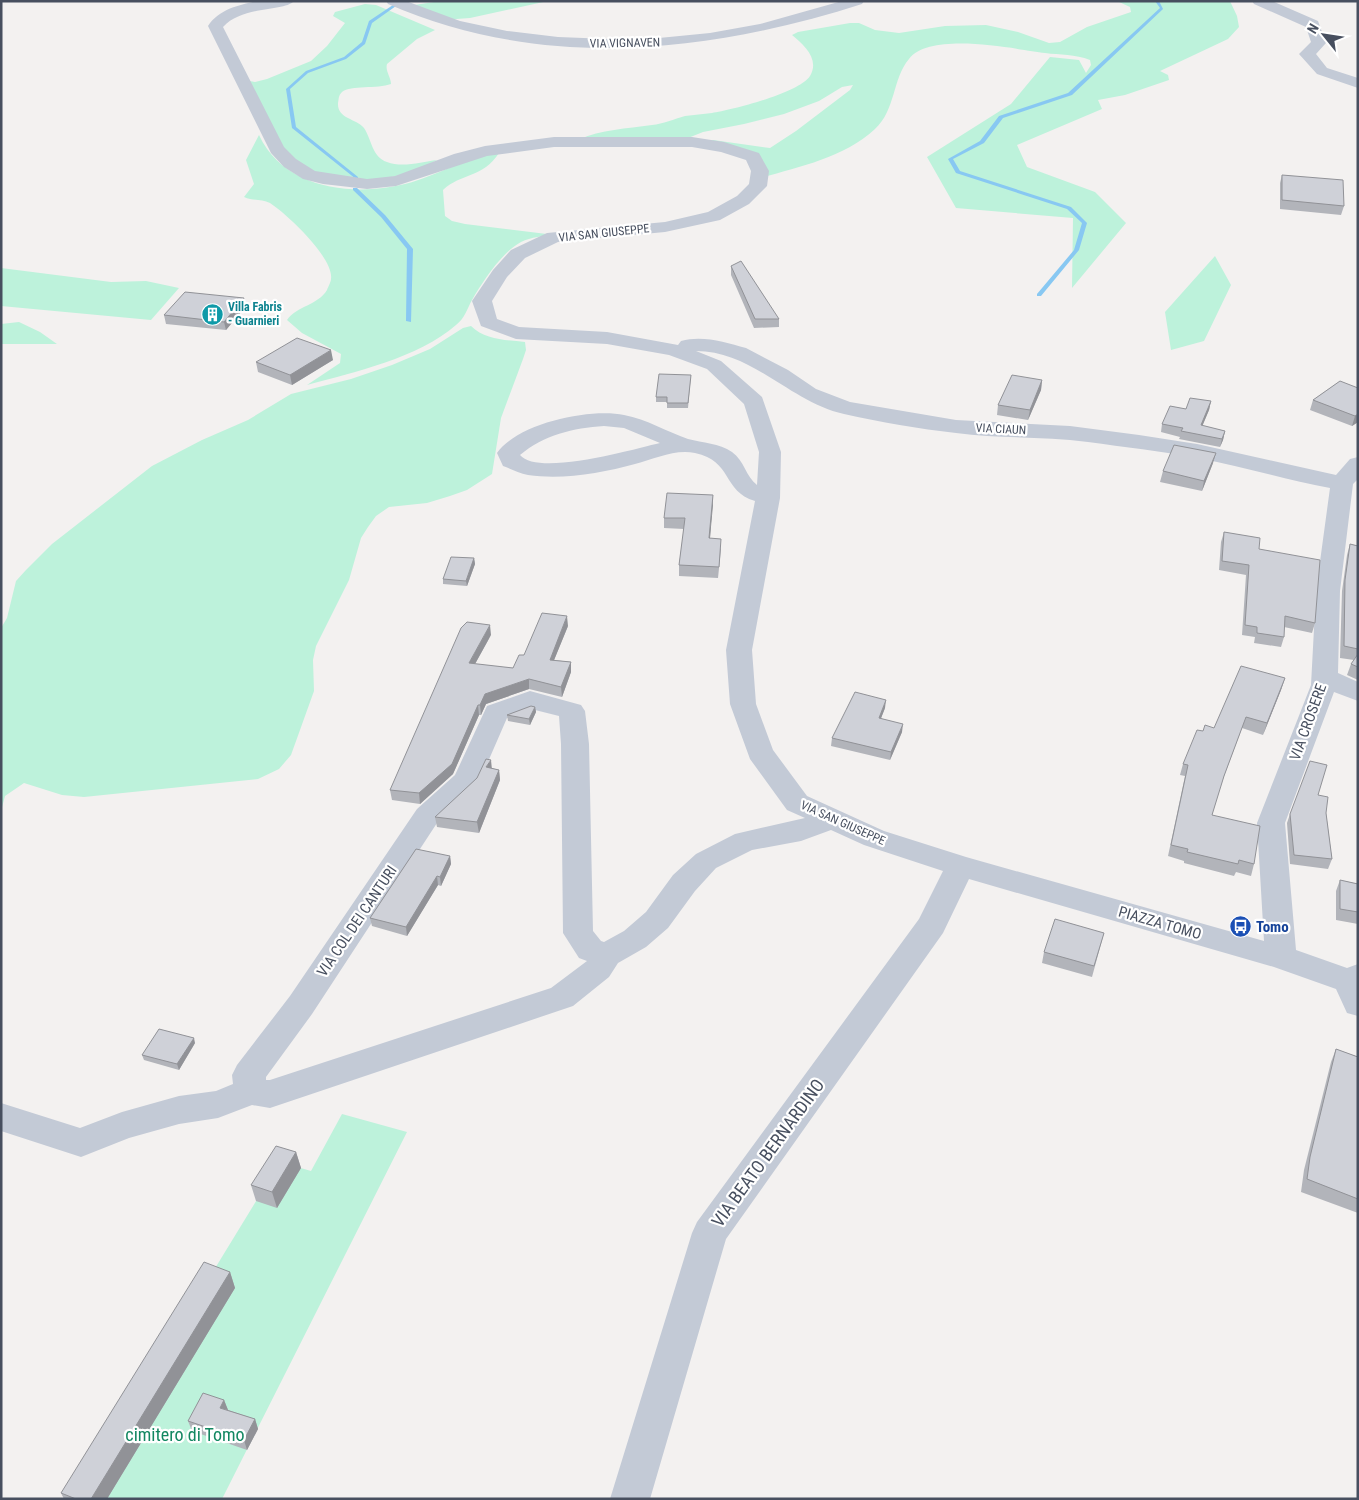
<svg xmlns="http://www.w3.org/2000/svg" width="1359" height="1500" font-family="'Roboto Condensed',sans-serif">
  <style>
    .green { fill: #bdf2db }
    .lines { fill: none; stroke-linecap: round; stroke-linejoin: round }
    .stream { fill: #88c8f2; fill-rule: evenodd }
    .minor { fill: #c3cad6; fill-rule: evenodd }
    .wall { fill: #b2b4ba }
    .shaded-wall { fill: #919297 }
    .building { fill: #cfd1d8; stroke: #919297 }
    .labels { text-anchor: middle; stroke-width: 4.5; stroke-linejoin: round; paint-order: stroke }
    .far-street-label { font-size: 12px; fill: #474f5f; stroke: #fff }
    .far-culture-label { font-size: 12px; font-weight: bold; fill: #0d838f; stroke: #fff; text-anchor: start }
    .street-label { font-size: 15px; fill: #474f5f; stroke: #fff }
    .transit-label { font-size: 15px; font-weight: bold; fill: #164399; stroke: #fff; text-anchor: start }
    .near-street-label { font-size: 18px; fill: #474f5f; stroke: #fff }
    .near-park-label { font-size: 18px; fill: #128761; stroke: #fff }
  </style>
  <rect width="100%" height="100%" fill="#f3f1f0"/>
  <path class="green" d="M 440,1 L 548,1 L 470,18 L 443,20 L 408,6 Z
    M 1117,1 L 1230,1 L 1237,16 L 1239,27 L 1228,39 L 1160,71 L 1168,75 L 1169,80 L 1125,95 L 1098,100 L 1102,109 L 1017,145 L 1027,167 L 1095,192 L 1126,223 L 1072,288 L 1073,218 L 956,208 L 927,157 L 1011,104 L 1050,57 L 1079,60 L 1086,73 L 1091,65 L 1090,60 C 1075,54 1060,55 1045,53 C 1014,49 931,31 909,59 C 892,79 896,110 875,129 C 842,159 797,167 757,179 L 754,161 L 704,144 L 713,140 L 770,148 L 796,131 L 850,90 L 853,85 L 842,87 L 819,101 L 784,114 L 744,124 L 703,132 L 678,142 L 578,140 C 602,129 626,129 652,125 C 663,124 674,119 685,116 C 694,115 703,114 712,113 C 732,110 799,93 810,76 C 820,59 804,45 792,35 L 798,32 L 850,23 L 859,23 L 875,30 L 899,33 L 945,26 L 986,25 L 1018,32 L 1049,43 L 1060,42 L 1087,27 L 1131,12 L 1130,7 Z
    M 365,4 L 376,5 L 435,30 L 417,39 L 387,64 C 385,71 391,77 391,84 C 377,89 351,85 342,92 C 338,96 339,99 338,103 C 337,119 356,118 364,128 C 372,140 372,157 387,162 C 402,168 422,162 437,160 C 397,183 334,191 296,161 C 277,146 257,102 244,80 L 255,82 L 267,79 L 311,61 L 327,46 L 345,23 L 333,16 L 335,12 Z
    M 259,135 C 284,189 353,197 405,184 C 437,176 466,157 499,153 C 483,178 461,173 443,190 L 445,216 L 452,221 L 465,224 L 555,235 C 544,236 531,237 521,242 C 502,252 483,281 472,300 C 467,309 465,318 456,325 C 418,358 355,372 307,385 L 340,363 L 341,354 L 302,333 L 287,320 C 297,306 318,305 327,290 C 328,287 331,282 331,279 C 334,258 287,214 270,203 C 262,199 253,201 244,197 L 254,184 L 246,160 Z
    M 1215,256 L 1231,285 L 1204,341 L 1171,350 L 1165,312 Z
    M 1,268 L 111,282 L 146,281 L 179,288 L 151,320 L 1,306 Z
    M 19,322 L 40,332 L 57,344 L 1,344 L 1,324 Z
    M 471,326 C 485,340 506,340 525,342 L 526,350 L 523,359 L 501,418 L 492,474 L 467,490 L 450,496 L 427,503 L 389,507 L 376,516 L 368,527 L 361,538 L 349,580 L 316,646 L 313,660 L 314,691 L 291,755 L 279,769 L 258,779 L 84,797 L 62,795 L 24,783 L 5,796 L 1,811 L 1,628 L 7,618 L 16,581 L 26,570 L 52,544 L 152,466 L 202,440 L 248,420 L 291,394 L 351,379 L 392,365 L 430,349 L 463,328 Z
    M 342,1114 L 407,1132 L 222,1499 L 74,1499 L 280,1162 L 311,1171 Z"/>
  <g class="lines">
    <path class="stream" d="M 1155,1 L 1159,1 L 1163,9 L 1072,95 L 1003,118 L 984,143 L 953,159 L 960,171 L 1071,207 L 1087,223 L 1079,250 L 1041,296 L 1037,296 L 1037,294 L 1074,250 L 1082,223 L 1067,209 L 956,173 L 948,159 L 980,141 L 999,116 L 1068,93 L 1160,8 Z
      M 393,5 L 396,6 L 372,23 L 365,44 L 346,59 L 308,73 L 290,89 L 296,127 L 358,177 L 358,179 L 356,179 L 292,128 L 286,89 L 306,71 L 344,57 L 362,42 L 369,21 Z
      M 353,188 L 357,188 L 385,215 L 413,249 L 411,322 L 406,321 L 407,249 L 381,217 L 353,190 Z"/>
    <path class="minor" d="M 257,1 L 294,1 C 284,12 243,5 223,27 L 284,147 L 296,159 L 315,171 L 367,179 L 395,176 L 454,154 L 485,146 L 554,137 L 692,137 L 724,142 L 759,153 L 769,171 L 767,186 L 749,204 L 720,220 L 665,232 L 558,242 L 525,258 L 507,277 L 492,301 L 497,319 L 519,327 L 607,332 L 678,345 L 681,341 C 702,335 725,342 746,348 L 788,370 L 816,389 L 850,402 L 956,420 L 1070,426 L 1139,435 L 1197,444 L 1336,475 L 1350,459 L 1358,457 L 1358,479 L 1353,484 L 1340,591 L 1338,673 L 1358,682 L 1358,701 L 1334,692 L 1285,823 L 1296,950 L 1347,968 L 1358,964 L 1358,1016 L 1347,1013 L 1336,989 L 1274,967 L 969,879 L 943,933 L 726,1239 L 650,1499 L 610,1499 L 692,1233 L 697,1222 L 919,919 L 943,871 L 864,845 L 831,830 L 801,841 L 752,850 L 716,868 L 695,891 L 668,928 L 646,947 L 618,963 L 609,977 L 573,1006 L 270,1108 L 252,1105 L 218,1118 L 179,1124 L 129,1138 L 81,1157 L 1,1131 L 1,1103 L 80,1128 L 122,1112 L 179,1096 L 216,1091 L 233,1084 L 232,1075 L 237,1065 L 290,996 L 417,809 L 455,775 L 487,706 L 530,691 L 581,705 L 585,711 L 589,744 L 593,931 L 601,941 L 604,942 L 624,931 L 646,912 L 673,875 L 696,854 L 735,834 L 805,818 L 787,810 L 750,759 L 730,704 L 726,650 L 755,501 C 722,491 733,461 695,453 C 674,449 655,459 635,464 C 602,473 563,480 528,475 C 519,473 511,469 503,466 L 497,453 C 518,423 590,408 624,415 C 647,419 667,432 688,439 C 703,443 719,443 732,452 C 744,460 746,477 757,485 L 759,452 L 744,404 L 707,369 L 669,355 L 607,344 L 516,339 L 481,326 L 472,301 L 493,270 L 511,250 L 547,233 L 665,222 L 708,212 L 737,196 L 749,184 L 751,171 L 746,160 L 721,152 L 692,147 L 554,147 L 487,156 L 396,186 L 367,189 L 323,184 L 303,179 L 284,167 L 271,153 L 208,26 C 219,9 239,5 257,1 ZM 696,351 C 753,351 790,402 844,414 C 880,422 919,429 956,433 C 1000,439 1044,436 1088,442 C 1124,447 1161,451 1197,458 C 1242,466 1285,480 1330,488 L 1316,591 L 1311,685 L 1257,823 L 1264,941 L 966,857 L 884,831 L 807,796 L 773,750 L 756,704 L 752,650 L 780,498 L 781,452 L 762,397 L 721,361 ZM 604,426 L 624,428 L 660,443 C 634,449 538,477 520,455 C 544,435 573,428 604,426 ZM 531,709 L 559,716 L 561,744 L 563,933 L 579,958 L 587,961 L 551,988 L 270,1080 L 266,1080 L 266,1077 L 312,1014 L 437,823 L 477,787 L 507,718 Z
      M 386,1 L 406,1 L 460,21 L 507,31 L 558,37 L 609,39 L 659,38 L 710,33 L 760,24 L 842,1 L 864,1 L 862,4 C 705,54 543,71 388,4 Z
      M 1252,1 L 1272,1 L 1318,21 L 1326,43 L 1316,54 L 1327,68 L 1358,78 L 1358,88 L 1317,74 L 1299,54 L 1311,42 L 1306,27 L 1254,4 Z"/>
  </g>
  <path class="wall" d="M 1282,175 L 1344,206 L 1341,215 L 1280,209 L 1280,183 Z
    M 731,266 L 779,319 L 779,327 L 754,328 L 731,275 Z
    M 244,298 L 246,306 L 226,330 L 166,324 L 164,315 Z
    M 333,360 L 292,385 L 258,372 L 256,362 Z
    M 691,375 L 688,408 L 667,408 L 667,402 L 656,402 L 656,397 Z
    M 1042,380 L 1041,390 L 1028,420 L 997,415 L 998,405 Z
    M 1340,381 L 1358,422 L 1352,426 L 1310,410 L 1313,400 Z
    M 1211,401 L 1209,410 L 1202,426 L 1225,431 L 1223,440 L 1220,447 L 1179,439 L 1180,437 L 1161,432 L 1162,424 L 1186,409 Z
    M 1213,463 L 1202,491 L 1160,482 L 1163,471 Z
    M 713,495 L 710,538 L 721,549 L 718,578 L 679,576 L 679,565 L 684,529 L 664,528 L 664,518 Z
    M 1224,532 L 1259,549 L 1315,623 L 1312,633 L 1284,627 L 1284,637 L 1281,647 L 1254,643 L 1255,637 L 1242,635 L 1246,575 L 1219,570 L 1221,542 Z
    M 1350,544 L 1358,546 L 1358,680 L 1347,675 L 1351,664 L 1354,660 L 1340,658 L 1342,591 L 1347,555 Z
    M 474,558 L 475,564 L 467,586 L 443,584 L 443,579 Z
    M 568,626 L 554,660 L 571,662 L 571,672 L 562,697 L 529,689 L 486,704 L 481,715 L 479,715 L 453,774 L 420,804 L 392,800 L 390,790 L 491,635 L 475,664 L 513,668 L 524,655 Z
    M 1285,678 L 1281,690 L 1263,735 L 1242,728 L 1220,787 L 1212,815 L 1254,864 L 1251,876 L 1236,872 L 1234,876 L 1184,863 L 1184,861 L 1168,856 L 1185,776 L 1180,775 L 1183,764 L 1203,731 L 1214,728 Z
    M 535,707 L 536,712 L 530,725 L 508,721 L 507,715 Z
    M 885,708 L 881,718 L 902,732 L 890,760 L 831,746 L 832,738 Z
    M 491,768 L 499,770 L 500,780 L 479,833 L 437,827 L 435,817 L 477,778 Z
    M 1318,795 L 1326,813 L 1332,859 L 1328,869 L 1290,864 L 1287,823 L 1290,814 Z
    M 450,856 L 451,864 L 441,886 L 438,885 L 407,936 L 372,926 L 370,918 Z
    M 1340,880 L 1358,884 L 1358,924 L 1336,920 L 1336,891 Z
    M 1104,933 L 1092,977 L 1042,963 L 1044,952 Z
    M 195,1043 L 179,1070 L 144,1060 L 142,1055 Z
    M 1336,1049 L 1358,1057 L 1358,1213 L 1301,1192 L 1304,1170 L 1331,1062 Z
    M 296,1152 L 301,1168 L 277,1208 L 256,1201 L 251,1185 Z
    M 230,1272 L 235,1288 L 107,1499 L 64,1499 L 61,1493 Z
    M 224,1400 L 228,1410 L 255,1419 L 258,1429 L 247,1450 L 192,1431 L 188,1421 Z"/>
  <path class="shaded-wall" d="M 244,298 L 246,306 L 226,330 L 224,322 Z
    M 331,350 L 333,360 L 292,385 L 290,375 Z
    M 1042,380 L 1041,390 L 1028,420 L 1030,410 Z
    M 1211,401 L 1209,410 L 1199,434 L 1201,425 Z
    M 1358,414 L 1358,422 L 1352,426 L 1355,416 Z
    M 1225,431 L 1223,440 L 1220,447 L 1222,439 Z
    M 1216,453 L 1213,463 L 1202,491 L 1204,481 Z
    M 713,495 L 713,505 L 709,549 L 709,538 Z
    M 474,558 L 475,564 L 467,586 L 466,581 Z
    M 567,616 L 568,626 L 550,670 L 550,660 Z
    M 490,625 L 491,635 L 470,673 L 469,663 Z
    M 571,662 L 571,672 L 562,697 L 561,687 Z
    M 1285,678 L 1281,690 L 1263,735 L 1267,723 Z
    M 529,679 L 529,689 L 486,704 L 481,715 L 480,705 L 485,694 Z
    M 886,700 L 885,708 L 878,726 L 879,718 Z
    M 478,705 L 479,715 L 453,774 L 420,804 L 419,793 Z
    M 535,707 L 536,712 L 530,725 L 529,719 Z
    M 903,724 L 902,732 L 890,760 L 891,752 Z
    M 491,760 L 492,770 L 486,767 Z
    M 499,770 L 500,780 L 479,833 L 477,822 Z
    M 450,856 L 451,864 L 441,886 L 440,877 Z
    M 437,876 L 438,885 L 407,936 L 406,927 Z
    M 194,1038 L 195,1043 L 179,1070 L 177,1064 Z
    M 296,1152 L 301,1168 L 277,1208 L 272,1192 Z
    M 230,1272 L 235,1288 L 107,1499 L 91,1499 Z
    M 224,1400 L 228,1410 L 220,1408 Z
    M 255,1419 L 258,1429 L 247,1450 L 244,1440 Z"/>
  <path class="building" d="M 1282,175 L 1343,180 L 1344,206 L 1282,200 Z
    M 741,261 L 779,319 L 755,319 L 731,266 Z
    M 185,292 L 244,298 L 224,322 L 164,315 Z
    M 297,338 L 331,350 L 290,375 L 256,362 Z
    M 659,374 L 691,375 L 688,403 L 667,403 L 667,397 L 656,397 Z
    M 1012,375 L 1042,380 L 1030,410 L 998,405 Z
    M 1340,381 L 1358,388 L 1358,414 L 1355,416 L 1313,400 Z
    M 1190,398 L 1211,401 L 1201,425 L 1225,431 L 1222,439 L 1181,431 L 1183,428 L 1162,424 L 1170,406 L 1186,409 Z
    M 1174,445 L 1216,453 L 1204,481 L 1163,471 Z
    M 667,493 L 713,495 L 709,538 L 721,539 L 719,567 L 679,565 L 685,518 L 664,518 Z
    M 1224,532 L 1260,538 L 1259,549 L 1320,560 L 1315,623 L 1285,616 L 1284,637 L 1257,633 L 1257,627 L 1245,625 L 1249,565 L 1222,561 Z
    M 1350,544 L 1358,546 L 1358,649 L 1344,646 L 1345,580 Z
    M 451,557 L 474,558 L 466,581 L 443,579 Z
    M 542,613 L 567,616 L 550,660 L 571,662 L 561,687 L 529,679 L 485,694 L 480,705 L 478,705 L 452,764 L 419,793 L 390,790 L 461,628 L 467,622 L 490,625 L 469,663 L 513,668 L 519,655 L 524,655 Z
    M 1358,654 L 1358,667 L 1351,664 Z
    M 1241,666 L 1285,678 L 1267,723 L 1246,717 L 1224,776 L 1212,815 L 1260,826 L 1254,864 L 1239,860 L 1238,864 L 1187,852 L 1188,849 L 1171,845 L 1188,765 L 1183,764 L 1197,730 L 1203,731 L 1205,725 L 1214,728 Z
    M 855,692 L 886,700 L 879,718 L 903,724 L 891,752 L 832,738 Z
    M 531,706 L 535,707 L 529,719 L 507,715 Z
    M 486,759 L 491,760 L 486,767 L 499,770 L 477,822 L 435,817 L 477,778 Z
    M 1310,761 L 1327,765 L 1318,795 L 1328,797 L 1326,813 L 1332,859 L 1294,855 L 1290,814 Z
    M 416,849 L 450,856 L 440,877 L 437,876 L 406,927 L 370,918 Z
    M 1340,880 L 1358,884 L 1358,912 L 1340,909 Z
    M 1055,919 L 1104,933 L 1094,966 L 1044,952 Z
    M 159,1029 L 194,1038 L 177,1064 L 142,1055 Z
    M 1336,1049 L 1358,1057 L 1358,1199 L 1307,1179 L 1310,1157 Z
    M 276,1146 L 296,1152 L 272,1192 L 251,1185 Z
    M 204,1262 L 230,1272 L 91,1499 L 76,1499 L 61,1493 Z
    M 203,1393 L 224,1400 L 220,1408 L 255,1419 L 244,1440 L 188,1421 Z"/>
  <defs>
    <symbol id="building-disc" viewBox="-11 -11 22 22"><circle r="9.5" fill="#0f9aa8" stroke="#fff"/><path d="M-4-6H4V6H1V3H-1V6H-4ZM-2.5-4.3h1.7v1.8h-1.7ZM.8-4.3h1.7v1.8H.8ZM-2.5-1h1.7V.8h-1.7ZM.8-1h1.7V.8H.8Z" fill="#fff"/></symbol>
    <symbol id="bus-disc" viewBox="-11 -11 22 22"><circle r="9.5" fill="#1a4fb4" stroke="#fff"/><path d="M-5-6H5V4H4V6H2V4H-2V6H-4V4H-5ZM-3.5-4V0h7V-4ZM-3.5 1.2v1.5H-2V1.2ZM2 1.2v1.5H3.5V1.2Z" fill="#fff"/></symbol>
  </defs>
  <g fill-rule="evenodd">
    <use href="#building-disc" x="200" y="302" width="25" height="25"/>
    <use href="#bus-disc" x="1228" y="914" width="25" height="25"/>
  </g>
  <g class="labels">
    <g class="far-street-label">
      <text transform="translate(625 43) rotate(-1)" y="4">VIA VIGNAVEN</text>
      <text transform="translate(604 233) rotate(-6)" y="4">VIA SAN GIUSEPPE</text>
      <text transform="translate(1001 429) rotate(3)" y="4">VIA CIAUN</text>
      <text transform="translate(843 823) rotate(24)" y="4">VIA SAN GIUSEPPE</text>
    </g>
    <g class="far-culture-label">
      <text x="228" y="311">Villa Fabris<tspan x="228" dy="14">- Guarnieri</tspan></text>
    </g>
    <g class="street-label">
      <text transform="translate(1308 722) rotate(-70)" y="5">VIA CROSERE</text>
      <text transform="translate(357 921) rotate(-56)" y="5">VIA COL DEI CANTURI</text>
      <text transform="translate(1160 923) rotate(16)" y="5">PIAZZA TOMO</text>
    </g>
    <g class="transit-label">
      <text x="1256" y="932">Tomo</text>
    </g>
    <g class="near-street-label">
      <text transform="translate(768 1153) rotate(-54)" y="6">VIA BEATO BERNARDINO</text>
    </g>
    <g class="near-park-label">
      <text x="185" y="1441">cimitero di Tomo</text>
    </g>
  </g>
  <rect width="1359" height="1500" fill="none" stroke="#474f5f" stroke-width="5"/>
  <g transform="translate(1324 35) rotate(300)" stroke="#ffffff" stroke-width="4" paint-order="stroke">
  <path d="M0-4L9 19L0 12L-9 19Z" fill="#474f5f"/>
  <text y="-8" font-size="14" font-weight="bold" text-anchor="middle" fill="#474f5f">N</text>
  </g>
</svg>
